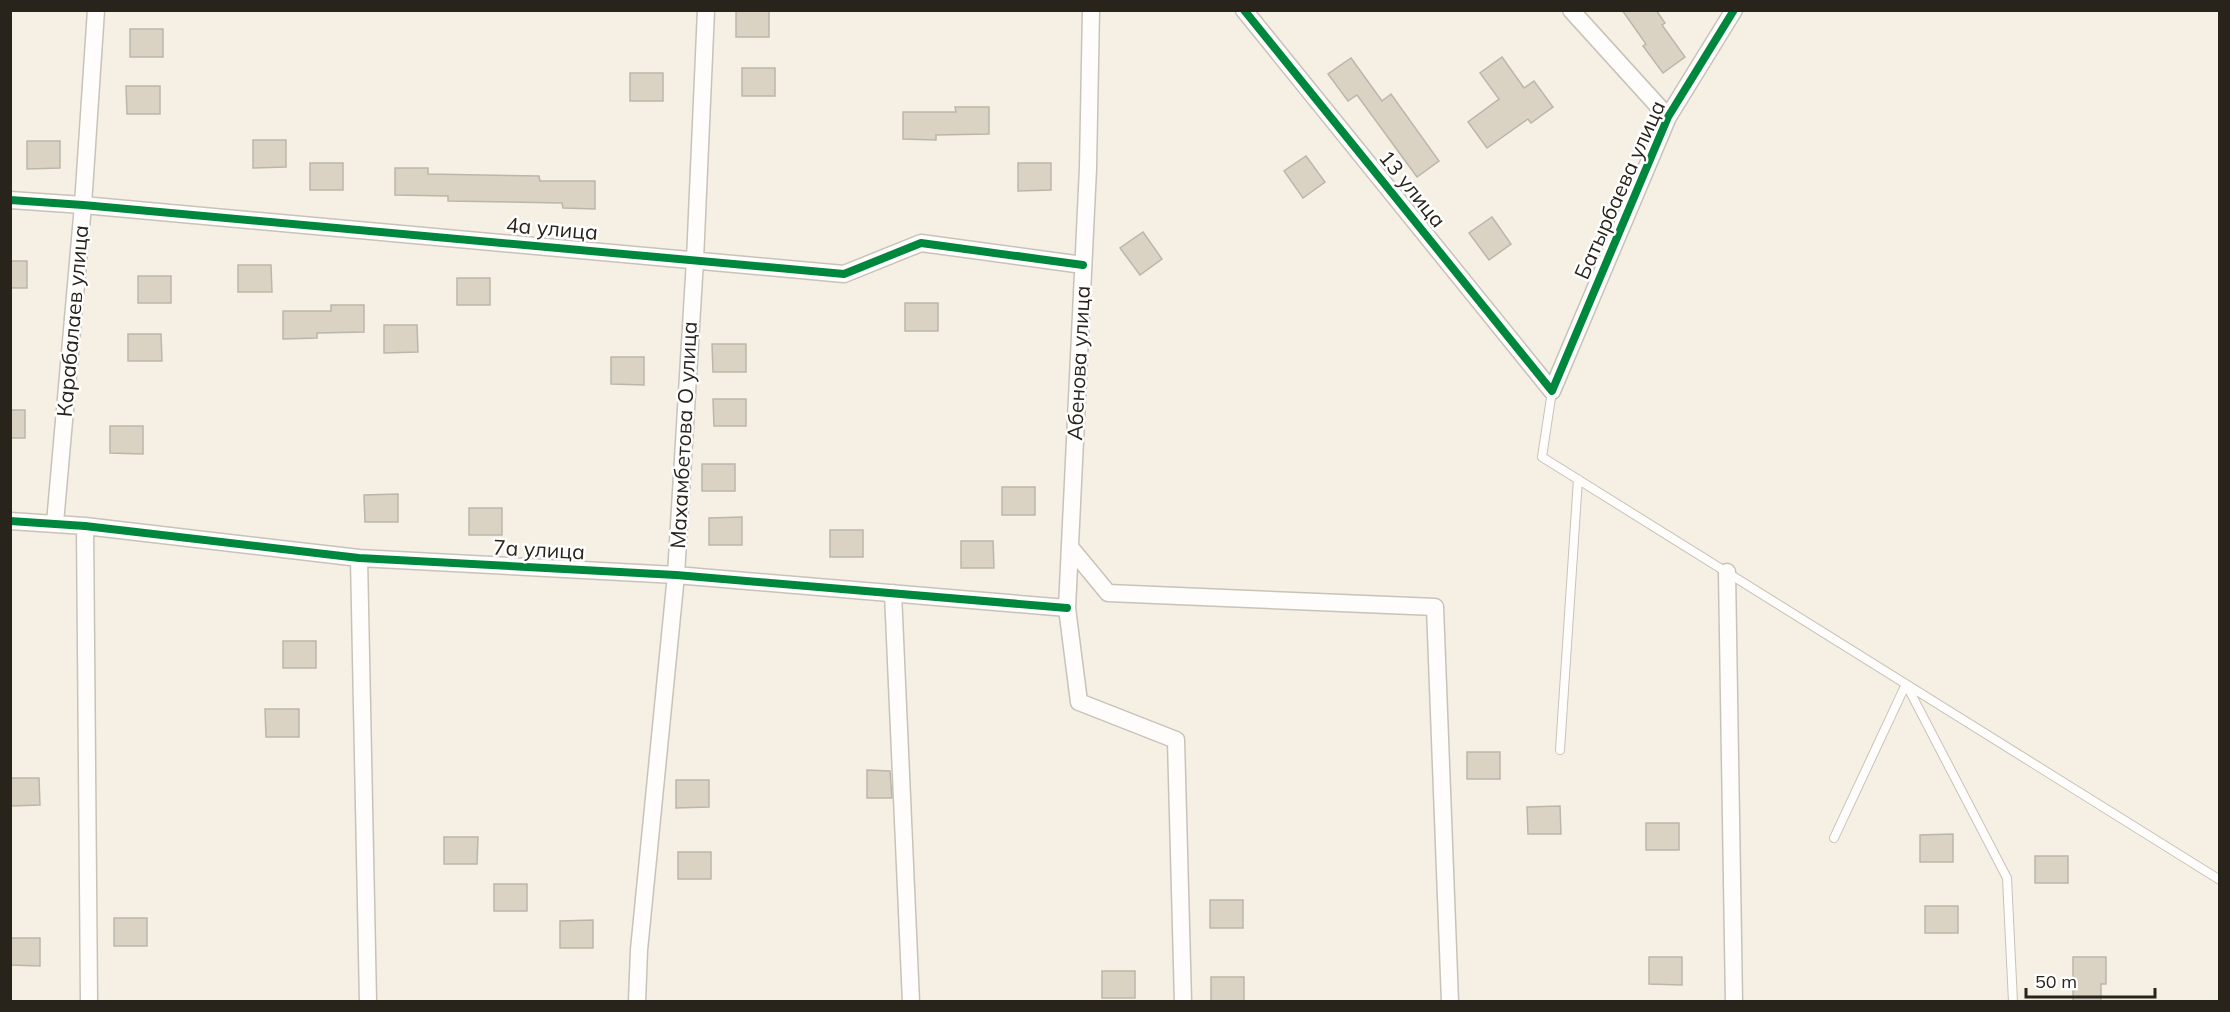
<svg xmlns="http://www.w3.org/2000/svg" width="2230" height="1012" font-family="Mulish,sans-serif">
  <style>
    .building { fill: #dad3c4; stroke: #bab6ac; stroke-width: 1.5 }
    .lines { fill: none; stroke-linecap: round; stroke-linejoin: round }
    .lane-casing { stroke: #c8c3b9; stroke-width: 10 }
    .street-casing { stroke: #c8c3b9; stroke-width: 19 }
    .lane { stroke: #fefdfb; stroke-width: 8 }
    .street { stroke: #fefdfb; stroke-width: 16 }
    .cycleway-casing { stroke: #fff; stroke-width: 11 }
    .cycleway { stroke: #00873e; stroke-width: 8 }
    .labels { text-anchor: middle; stroke-width: 5; stroke-linejoin: round; paint-order: stroke }
    .street-label { font-size: 21px; fill: #28241b; stroke: #fff }
  </style>
  <rect width="100%" height="100%" fill="#f5f0e3"/>
  <path class="building" d="M 736,10 L 769,10 L 769,37 L 736,37 Z
    M 1622,10 L 1656,10 L 1665,23 L 1662,25 L 1685,57 L 1663,73 L 1643,46 L 1646,44 Z
    M 130,29 L 163,29 L 163,57 L 130,57 Z
    M 1502,57 L 1524,88 L 1534,81 L 1553,107 L 1531,123 L 1528,119 L 1487,148 L 1468,122 L 1499,99 L 1480,73 Z
    M 1351,58 L 1382,101 L 1391,94 L 1439,161 L 1417,177 L 1357,95 L 1348,101 L 1328,74 Z
    M 742,68 L 775,68 L 775,96 L 742,96 Z
    M 630,73 L 663,73 L 663,101 L 630,101 Z
    M 126,86 L 160,86 L 160,114 L 127,114 Z
    M 955,107 L 989,107 L 989,134 L 936,135 L 936,140 L 903,139 L 903,112 L 956,112 Z
    M 253,140 L 286,140 L 286,167 L 253,168 Z
    M 27,141 L 60,141 L 60,168 L 27,169 Z
    M 1306,156 L 1325,182 L 1303,198 L 1284,171 Z
    M 310,163 L 343,163 L 343,190 L 310,190 Z
    M 1018,163 L 1051,163 L 1051,190 L 1018,191 Z
    M 395,168 L 428,168 L 428,174 L 539,176 L 540,181 L 595,181 L 595,209 L 563,208 L 562,203 L 448,201 L 448,196 L 395,195 Z
    M 1492,217 L 1511,244 L 1489,260 L 1469,233 Z
    M 1143,232 L 1162,259 L 1140,275 L 1120,248 Z
    M 10,261 L 27,261 L 27,288 L 10,288 Z
    M 238,265 L 271,265 L 272,292 L 238,292 Z
    M 138,276 L 171,276 L 171,303 L 138,303 Z
    M 457,278 L 490,278 L 490,305 L 457,305 Z
    M 905,303 L 938,303 L 938,331 L 905,331 Z
    M 331,305 L 364,305 L 364,332 L 317,333 L 317,338 L 283,339 L 283,311 L 331,311 Z
    M 384,325 L 417,325 L 418,352 L 384,353 Z
    M 128,334 L 161,334 L 162,361 L 128,361 Z
    M 712,344 L 746,344 L 746,372 L 713,372 Z
    M 611,357 L 644,357 L 644,385 L 611,384 Z
    M 713,399 L 746,399 L 746,426 L 714,426 Z
    M 10,410 L 25,410 L 25,438 L 10,438 Z
    M 110,426 L 143,426 L 143,454 L 110,453 Z
    M 702,464 L 735,464 L 735,491 L 702,491 Z
    M 1002,487 L 1035,487 L 1035,515 L 1002,515 Z
    M 398,494 L 398,522 L 365,522 L 364,495 Z
    M 469,508 L 502,508 L 502,535 L 469,535 Z
    M 742,517 L 742,545 L 709,545 L 709,518 Z
    M 830,530 L 863,530 L 863,557 L 830,557 Z
    M 961,541 L 993,541 L 994,568 L 961,568 Z
    M 283,641 L 316,641 L 316,668 L 283,668 Z
    M 265,709 L 299,709 L 299,737 L 266,737 Z
    M 1467,752 L 1500,752 L 1500,779 L 1467,779 Z
    M 867,770 L 890,771 L 892,798 L 867,798 Z
    M 10,778 L 39,778 L 40,805 L 10,806 Z
    M 676,780 L 709,780 L 709,807 L 676,808 Z
    M 1560,806 L 1561,834 L 1528,834 L 1527,807 Z
    M 1646,823 L 1679,823 L 1679,850 L 1646,850 Z
    M 1953,834 L 1953,862 L 1920,862 L 1920,835 Z
    M 444,837 L 478,837 L 477,864 L 444,864 Z
    M 678,852 L 711,852 L 711,879 L 678,879 Z
    M 2035,856 L 2068,856 L 2068,883 L 2035,883 Z
    M 494,884 L 527,884 L 527,911 L 494,911 Z
    M 1210,900 L 1243,900 L 1243,928 L 1210,928 Z
    M 1925,906 L 1958,906 L 1958,933 L 1925,933 Z
    M 114,918 L 147,918 L 147,946 L 114,946 Z
    M 593,920 L 593,948 L 560,948 L 560,921 Z
    M 10,938 L 40,938 L 40,966 L 10,965 Z
    M 1649,957 L 1682,957 L 1682,985 L 1649,984 Z
    M 2073,957 L 2106,957 L 2106,984 L 2101,984 L 2101,1002 L 2073,1002 Z
    M 1102,971 L 1135,971 L 1135,998 L 1102,998 Z
    M 1211,977 L 1244,977 L 1244,1002 L 1211,1002 Z"/>
  <g class="lines">
    <defs>
      <path id="lane" d="M 1552,391 L 1542,457 L 2220,880
        M 1560,750 L 1578,479
        M 1834,838 L 1906,684 L 2007,878 L 2013,1002"/>
      <path id="street" d="M 1091,10 L 1088,168 L 1067,608 L 1079,702 L 1176,740 L 1183,1002
        M 1244,10 L 1552,391 L 1668,117 L 1734,10
        M 1571,10 L 1668,117
        M 10,200 L 83,205 L 844,274 L 921,243 L 1083,265
        M 10,521 L 85,526 L 359,558 L 676,575 L 1067,608
        M 55,523 L 83,205 L 96,10
        M 85,526 L 89,1002
        M 1070,547 L 1108,593 L 1435,607 L 1450,1002
        M 359,558 L 368,1002
        M 1727,572 L 1734,1002
        M 893,593 L 911,1002
        M 637,1002 L 639,950 L 676,575 L 695,260 L 706,10"/>
    </defs>
    <use href="#lane" class="lane-casing"/>
    <use href="#street" class="street-casing"/>
    <use href="#lane" class="lane"/>
    <use href="#street" class="street"/>
    <defs>
      <path id="cycleway" d="M 1244,10 L 1552,391 L 1668,117 L 1734,10
        M 10,200 L 83,205 L 844,274 L 921,243 L 1083,265
        M 10,521 L 85,526 L 359,558 L 676,575 L 1067,608"/>
    </defs>
    <use href="#cycleway" class="cycleway-casing"/>
    <use href="#cycleway" class="cycleway"/>
  </g>
  <g class="labels">
    <g class="street-label">
      <text transform="translate(1412 189) rotate(51)" y="7">13 улица</text>
      <text transform="translate(1620 190) rotate(-66)" y="7">Батырбаева улица</text>
      <text transform="translate(552 229) rotate(5)" y="7">4а улица</text>
      <text transform="translate(73 321) rotate(-85)" y="7">Карабалаев улица</text>
      <text transform="translate(1079 363) rotate(-87)" y="7">Абенова улица</text>
      <text transform="translate(684 435) rotate(-87)" y="7">Махамбетова О улица</text>
      <text transform="translate(539 550) rotate(3)" y="7">7а улица</text>
    </g>
  </g>
  <rect width="2230" height="1012" fill="none" stroke="#28241b" stroke-width="24"/>
  <path d="M2026 988v9h129v-9" fill="none" stroke="#28241b" stroke-width="3"/>
  <text x="2035" y="988" font-size="18" fill="#28241b" stroke="#ffffff" stroke-width="4.5" paint-order="stroke">50 m</text>
</svg>
